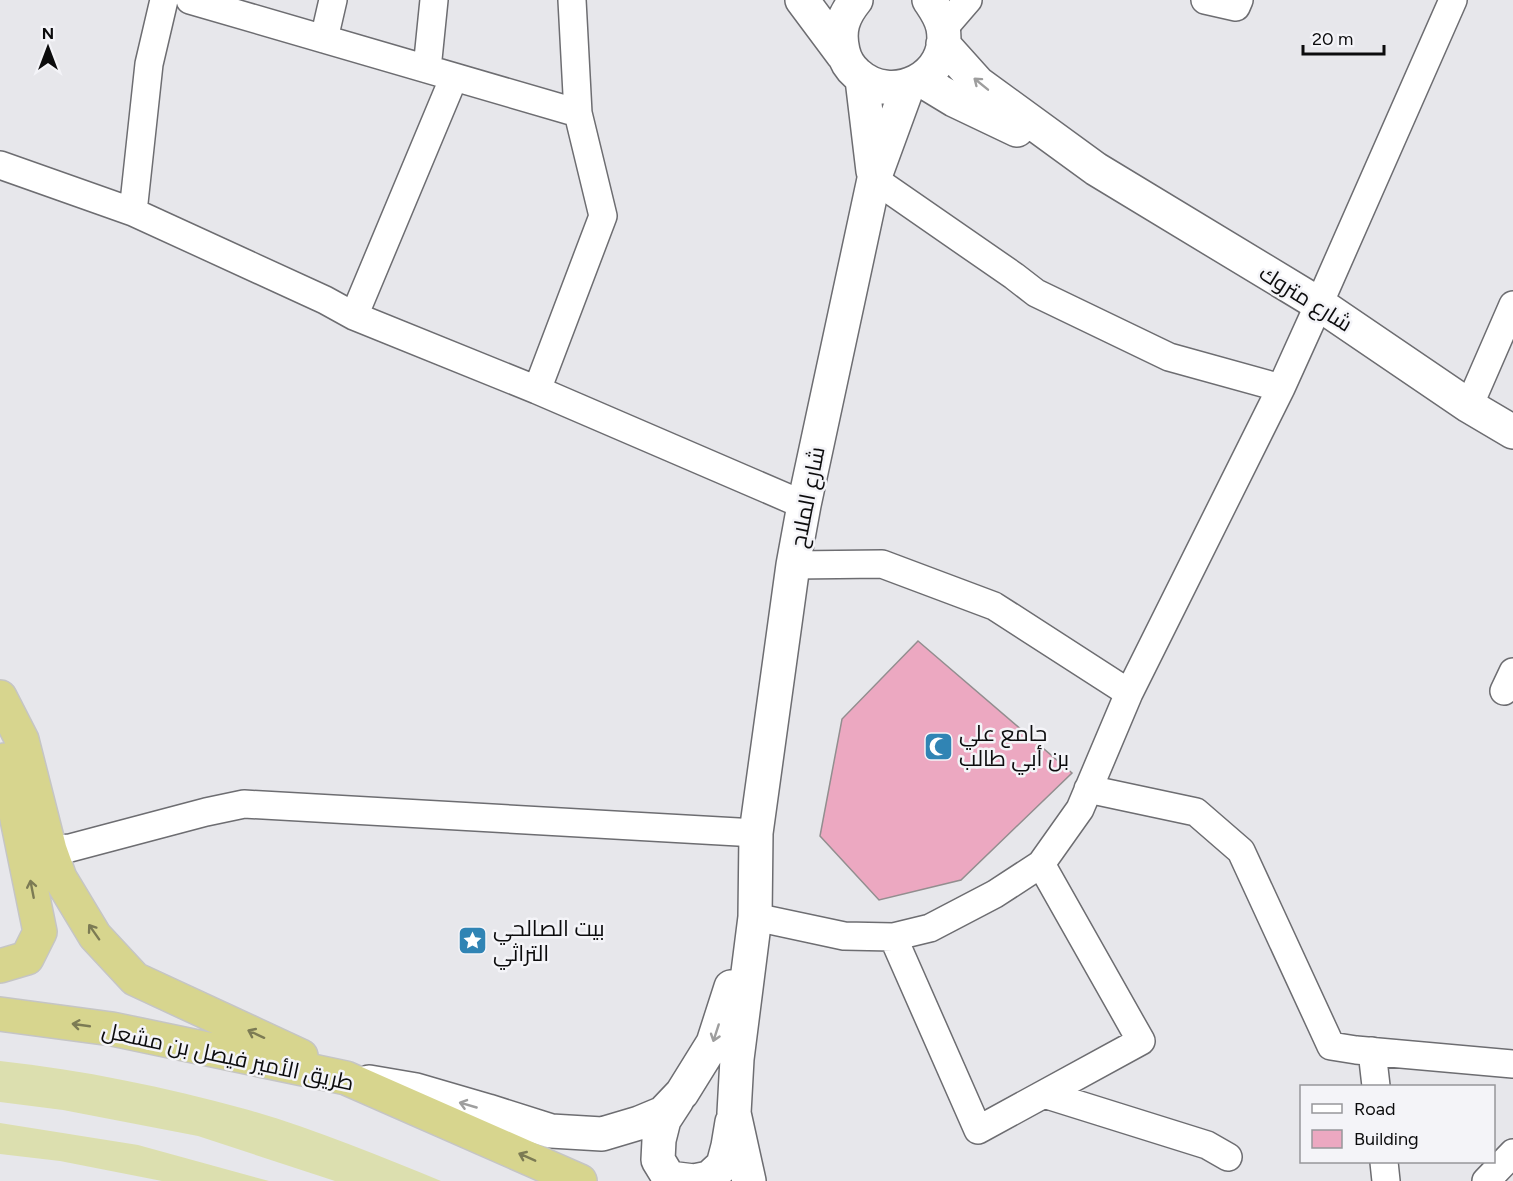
<svg xmlns="http://www.w3.org/2000/svg" width="1513" height="1181" font-family="Figtree,Cairo,sans-serif">
  <style>
    .grass { fill: #dcdfaf }
    .building { fill: #eca8c1; stroke: #928e8f; stroke-width: 1.5 }
    .lines { fill: none; stroke-linecap: round; stroke-linejoin: round }
    .street-casing { stroke: #6d6d71; stroke-width: 30 }
    .secondary-casing { stroke: #6d6d71; stroke-width: 36 }
    .highway-casing { stroke: #c5c5c5; stroke-width: 36 }
    .street { stroke: #fff; stroke-width: 27 }
    .secondary { stroke: #fff; stroke-width: 33 }
    .highway { stroke: #d7d58e; stroke-width: 33 }
    .oneway { stroke: #9e9e9e }
    .oneway2 { stroke: #7c7b54 }
    .labels { text-anchor: middle; stroke-width: 5; stroke-linejoin: round; paint-order: stroke }
    .street-label { font-size: 22px; fill: #0c0c0d; stroke: #f4f4f8 }
    .poi-label { font-size: 22px; fill: #0c0c0d; stroke: #f4f4f8; text-anchor: start }
  </style>
  <rect width="100%" height="100%" fill="#e7e7eb"/>
  <path class="grass" d="M 0,1061 C 83,1070 165,1087 245,1109 C 312,1128 377,1155 441,1181 L 335,1181 L 198,1136 L 63,1110 L 0,1102 Z
    M 0,1123 L 138,1145 L 269,1181 L 162,1181 L 60,1161 L 0,1154 Z"/>
  <path class="building" d="M 918,641 L 1072,773 L 961,880 L 879,900 L 820,836 L 842,719 Z"/>
  <g class="lines">
    <defs>
      <path id="street" d="M 164,0 L 149,64 L 133,212 L 325,300 L 354,316 L 537,390 L 804,505
        M 190,0 L 578,113 L 572,0
        M 1205,0 L 1236,7 L 1239,0
        M 943,29 L 968,0
        M 324,39 L 333,0
        M 427,69 L 434,0
        M 0,165 L 133,212
        M 874,179 L 1014,276 L 1036,293 L 1169,357 L 1281,388
        M 354,316 L 454,77
        M 537,390 L 603,216 L 578,113
        M 1469,406 L 1513,305
        M 793,565 L 882,564 L 994,606 L 1129,693
        M 1504,691 L 1513,672
        M 1088,789 L 1196,812 L 1241,851 L 1331,1046 L 1356,1050 L 1513,1064
        M 50,850 L 70,848 L 206,812 L 244,804 L 756,833
        M 755,917 L 844,936 L 893,937 L 930,928 L 995,894 L 1041,864 L 1080,809 L 1129,693 L 1281,388 L 1319,304 L 1453,0
        M 893,937 L 978,1130 L 1141,1041 L 1041,864
        M 1372,1051 L 1376,1086
        M 1044,1094 L 1207,1145 L 1228,1157
        M 1384,1162 L 1386,1181
        M 1486,1181 L 1513,1153"/>
      <path id="secondary" d="M 802,0 L 843,55
        M 856,0 C 843,16 838,30 843,51 C 845,60 850,68 857,74 C 892,106 952,77 943,28 C 941,17 935,9 929,0
        M 943,44 L 978,83 L 1096,169 L 1319,304 L 1469,406 L 1513,432
        M 862,79 L 873,171
        M 921,80 L 954,100 L 1017,130
        M 369,1082 L 416,1090 L 488,1111 L 551,1131 L 602,1134 L 639,1123 L 663,1113 L 682,1093 L 713,1043 L 731,987
        M 677,1100 L 664,1120 L 659,1140 L 658,1160 L 669,1178 L 694,1181 L 709,1178 L 723,1165 L 728,1146 L 732,1122
        M 749,1181 L 734,1113 L 737,1059 L 755,917 L 756,833 L 793,565 L 804,505 L 874,179 L 908,86"/>
      <path id="highway" d="M 0,697 L 22,740 L 50,850 L 60,878 L 95,936 L 135,979 L 301,1056
        M 0,966 L 27,958 L 40,932 L 5,760
        M 0,1014 L 112,1029 L 346,1078 L 580,1181"/>
    </defs>
    <use href="#street" class="street-casing"/>
    <use href="#secondary" class="secondary-casing"/>
    <use href="#highway" class="highway-casing"/>
    <use href="#street" class="street"/>
    <use href="#secondary" class="secondary"/>
    <use href="#highway" class="highway"/>
  </g>
  <defs><path id="oneway-shaft" d="M-6 0H5M1.5-3L5.5 0L1.5 3" fill="none" stroke-width="1.6" stroke-linecap="round" stroke-linejoin="round" transform="scale(1.5)"/></defs>
  <g class="oneway">
    <use href="#oneway-shaft" transform="translate(981 84) rotate(-141)"/>
    <use href="#oneway-shaft" transform="translate(716 1033) rotate(108)"/>
    <use href="#oneway-shaft" transform="translate(468 1105) rotate(-164)"/>
  </g>
  <g class="oneway2">
    <use href="#oneway-shaft" transform="translate(32 889) rotate(-101)"/>
    <use href="#oneway-shaft" transform="translate(94 932) rotate(-125)"/>
    <use href="#oneway-shaft" transform="translate(81 1025) rotate(-172)"/>
    <use href="#oneway-shaft" transform="translate(256 1034) rotate(-155)"/>
    <use href="#oneway-shaft" transform="translate(527 1157) rotate(-156)"/>
  </g>
  <defs>
    <symbol id="mosque-square" viewBox="-11 -11 22 22"><rect x="-9" y="-9" width="18" height="18" rx="4" fill="#3084b4" stroke="#f4f4f8"/><path d="M3.5-4.9A6 6 0 1 0 3.5 4.9A5 5 0 1 1 3.5-4.9Z" fill="#fff"/></symbol>
    <symbol id="sight-square" viewBox="-11 -11 22 22"><rect x="-9" y="-9" width="18" height="18" rx="4" fill="#3084b4" stroke="#f4f4f8"/><path d="M0-6L1.8-2.2L6-1.7L2.9 1.2L3.7 5.4L0 3.3L-3.7 5.4L-2.9 1.2L-6-1.7L-1.8-2.2Z" fill="#fff"/></symbol>
  </defs>
  <g fill-rule="evenodd">
    <use href="#mosque-square" x="922" y="730" width="33" height="33"/>
    <use href="#sight-square" x="456" y="924" width="33" height="33"/>
  </g>
  <g class="labels">
    <g class="street-label">
      <text transform="translate(1306 298) rotate(32)" y="8">شارع متروك</text>
      <text transform="translate(807 497) rotate(-79)" y="8">شارع الملاح</text>
      <text transform="translate(228 1056) rotate(12)" y="8">طريق الأمير فيصل بن مشعل</text>
    </g>
    <g class="poi-label">
      <text x="959" y="741">جامع علي<tspan x="959" dy="25">بن أبي طالب</tspan></text>
      <text x="493" y="936">بيت الصالحي<tspan x="493" dy="25">التراثي</tspan></text>
    </g>
  </g>
  <rect x="1300" y="1085" width="195" height="78" fill="#f4f4f8" stroke="#97979a" stroke-width="1.5"/>
  <rect x="1312" y="1104" width="30" height="9" fill="#ffffff" stroke="#97979a" stroke-width="1.5"/>
  <text x="1354" y="1115" font-size="18" fill="#0c0c0d">Road</text>
  <rect x="1312" y="1130" width="30" height="18" fill="#eca8c1" stroke="#97979a" stroke-width="1.5"/>
  <text x="1354" y="1145" font-size="18" fill="#0c0c0d">Building</text>
  <g transform="translate(48 48)" stroke="#f4f4f8" stroke-width="4.5" paint-order="stroke">
  <path d="M0-4.5L10 22L0 15L-10 22Z" fill="#0c0c0d"/>
  <text y="-9" font-size="16" font-weight="bold" text-anchor="middle" fill="#0c0c0d">N</text>
  </g>
  <path d="M1303 45v9h81v-9" fill="none" stroke="#0c0c0d" stroke-width="3"/>
  <text x="1312" y="45" font-size="18" fill="#0c0c0d" stroke="#f4f4f8" stroke-width="4.5" paint-order="stroke">20 m</text>
</svg>
